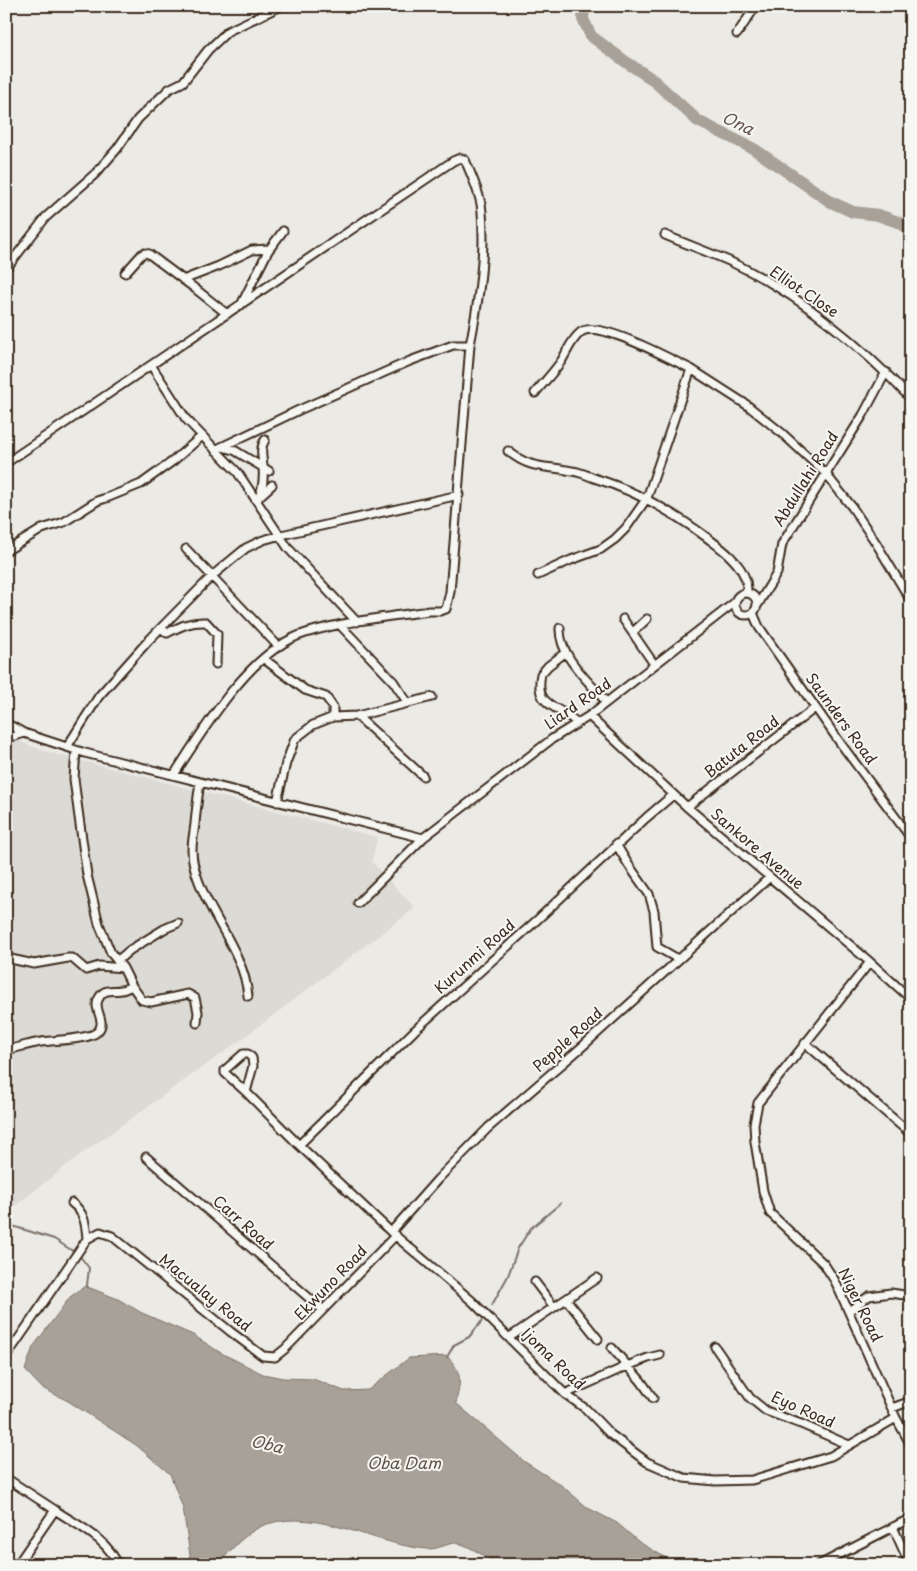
<svg xmlns="http://www.w3.org/2000/svg" width="917" height="1571" font-family="'Playpen Sans',sans-serif">
  <style>
    .built { fill: #dcdad4 }
    .water { fill: #a8a198; stroke: #7c7167 }
    .lines { fill: none; stroke-linecap: round; stroke-linejoin: round }
    .stream { stroke: #7c7167; stroke-width: 2 }
    .river { stroke: #a8a198; stroke-width: 12 }
    .minor-casing { stroke: #3b2a1e; stroke-width: 11 }
    .minor { stroke: #f6f6f2; stroke-width: 7 }
    .labels { text-anchor: middle; stroke-width: 4; stroke-linejoin: round; paint-order: stroke }
    .street-label { font-size: 15px; fill: #3b2a1e; stroke: #f6f6f2 }
    .water-label { font-size: 16px; font-style: italic; fill: #615449; stroke: #f6f6f2 }
  </style>
  <rect width="100%" height="100%" fill="#ebeae5"/>
  <filter id="ink" filterUnits="userSpaceOnUse"><feTurbulence type="fractalNoise" baseFrequency=".02" numOctaves="2"/><feDisplacementMap in="SourceGraphic" scale="10" xChannelSelector="R" yChannelSelector="G"/><feConvolveMatrix kernelMatrix="1 2 1 2 8 2 1 2 1" color-interpolation-filters="sRGB"/></filter>
  <g filter="url(#ink)">
    <path class="built" d="M 6,736 L 44,751 L 377,837 L 372,862 L 415,908 L 242,1039 L 80,1155 L 6,1213 Z"/>
    <path class="water" d="M 85,1286 L 118,1299 L 142,1313 L 193,1335 L 221,1353 L 263,1374 L 283,1378 L 313,1379 L 344,1391 L 368,1390 L 409,1358 L 447,1356 C 464,1374 460,1382 456,1403 L 525,1462 L 561,1485 L 588,1508 L 617,1523 L 639,1542 L 678,1565 L 496,1565 C 489,1558 466,1544 457,1543 C 447,1543 437,1550 427,1549 C 374,1545 319,1508 267,1524 C 248,1530 230,1550 218,1565 L 187,1565 L 190,1555 L 183,1508 L 170,1474 L 136,1445 L 68,1401 L 42,1388 L 25,1370 L 33,1347 L 70,1297 Z"/>
    <g class="lines">
      <path class="stream" d="M 6,1224 L 54,1239 L 79,1255 L 89,1268 L 87,1285 L 88,1288
        M 492,1305 L 508,1276 L 518,1248 L 531,1228 L 561,1203
        M 447,1357 L 454,1345 L 469,1337 L 482,1321"/>
      <path class="river" d="M 584,6 L 583,19 L 591,36 L 626,62 L 652,79 L 698,121 L 754,149 L 831,202 L 853,212 L 878,215 L 898,222 L 911,230"/>
      <defs>
        <path id="minor" d="M 737,34 L 756,6
          M 665,235 C 686,244 708,252 729,261 C 795,291 861,345 911,399
          M 6,269 L 46,217 L 95,174 L 117,149 L 138,119 L 169,89 L 183,82 L 208,50 L 228,31 L 281,6
          M 125,273 L 142,254 L 145,253 L 149,254 L 193,287 L 227,314
          M 183,280 L 219,266 L 252,250 L 269,249
          M 241,305 L 268,251 L 283,231
          M 151,365 L 186,419 L 238,473 L 288,548 L 357,622
          M 535,393 C 544,382 554,372 562,360 C 568,350 571,340 581,332 C 598,319 672,360 691,369
          M 223,447 L 234,450 L 269,471
          M 508,451 C 531,470 545,465 572,471 C 580,472 587,475 594,478 C 637,491 673,512 709,539 C 722,549 739,561 745,578 C 747,582 747,588 747,593
          M 6,463 L 453,161 L 460,158 L 465,160 C 471,174 478,189 481,204 C 483,216 483,229 483,242 C 482,277 477,310 470,345
          M 261,495 L 272,485
          M 257,501 C 262,492 264,479 263,468 C 263,458 259,449 265,440
          M 186,549 L 278,646
          M 6,551 L 42,529 L 64,522 L 97,501 L 109,497 L 141,484 L 173,461 L 202,436
          M 538,575 L 571,560 L 601,549 L 615,539 L 626,528 L 647,498 L 691,369 L 747,405 L 783,434 L 825,473 L 852,507 L 876,543 L 911,601
          M735 604a11 11 0 1 1 22 0a11 11 0 1 1-22 0Z
          M 757,606 L 777,573 L 782,544 L 863,415 L 886,372
          M 753,613 L 759,627 L 841,744 L 911,838
          M 623,619 L 654,664
          M 341,626 L 393,681 L 408,703
          M 161,628 L 167,633 C 181,626 191,621 206,622 L 217,634 L 216,664
          M 560,628 C 559,657 589,681 606,702
          M 633,632 L 647,619
          M 566,652 L 548,666 L 541,674 C 534,708 558,704 577,723
          M 264,659 L 305,690 L 326,697 L 333,707 L 333,717
          M 357,716 L 423,776
          M 589,716 L 687,807 L 870,962 L 911,999
          M 6,723 L 24,733 L 85,753 L 423,838 L 552,739 L 589,716 L 734,603
          M 6,736 L 15,736 L 24,733
          M 67,747 L 99,696 L 148,641 L 212,576 L 246,548 L 263,540 L 281,535 L 459,495
          M 76,750 L 74,779 L 78,810 L 87,875 L 99,924 L 111,953 L 123,968 L 132,986 L 142,1000 L 151,1002 L 188,994 L 195,998 L 198,1012 L 197,1023
          M 174,775 C 203,730 251,649 306,633 C 345,621 388,617 429,611 L 440,611 L 446,609 L 450,592 L 470,345 L 453,345 L 410,361 L 299,410 L 215,450
          M 200,782 C 198,796 196,810 195,824 C 193,839 190,850 194,866 C 205,912 244,949 248,996
          M 277,802 L 286,763 L 295,739 L 313,725 L 333,717 L 357,716 L 432,697
          M 687,807 L 815,708
          M 616,844 L 628,864 L 649,894 L 654,911 L 657,947 L 678,959
          M 358,903 L 423,838
          M 6,958 L 34,964 L 68,958 L 72,958 L 86,970 L 99,966 L 123,968
          M 117,961 L 130,950 L 164,929 L 178,923
          M 870,962 L 758,1103 L 754,1124 L 755,1142 L 763,1191 L 770,1213 L 824,1264 L 835,1281 L 896,1418 L 911,1445
          M 805,1043 L 911,1134
          M 6,1050 C 16,1048 26,1045 36,1043 C 49,1040 89,1040 97,1032 C 108,1022 93,1010 98,1000 C 104,987 111,992 121,990 C 125,990 129,987 132,986
          M 246,1092 L 225,1073 L 225,1070 L 243,1054 L 248,1054 L 252,1058 L 253,1066 L 246,1092 L 299,1145 L 391,1232 L 472,1301 L 565,1394 L 586,1409 L 610,1434 L 647,1462 L 684,1478 L 715,1481 L 752,1480 L 831,1456 L 896,1418
          M 299,1145 L 415,1030 L 537,920 L 646,818 L 673,795
          M 146,1157 L 323,1310
          M 72,1203 C 84,1212 86,1224 87,1239
          M 391,1232 L 438,1179 L 488,1128 L 584,1045 L 770,877
          M 535,1282 L 554,1307
          M 566,1299 L 598,1339
          M 849,1311 L 869,1296 L 891,1293 L 911,1296
          M 510,1337 L 597,1278
          M 715,1347 L 750,1398 L 766,1411 L 801,1424 L 849,1445
          M 612,1348 L 641,1381 L 653,1398
          M 6,1357 L 87,1239 L 100,1232 L 112,1236 L 231,1332 L 263,1356 L 275,1357 L 285,1349 L 396,1235
          M 565,1394 L 627,1366 L 648,1358 L 660,1355
          M 892,1408 L 911,1401
          M 6,1478 L 55,1510 L 17,1565
          M 55,1510 C 78,1526 107,1538 118,1565
          M 893,1527 L 910,1565
          M 819,1565 L 911,1518"/>
      </defs>
      <use href="#minor" class="minor-casing"/>
      <use href="#minor" class="minor"/>
    </g>
  </g>
  <g class="labels">
    <g class="street-label">
      <text transform="translate(804 292) rotate(34)" y="5">Elliot Close</text>
      <text transform="translate(806 479) rotate(-58)" y="5">Abdullahi Road</text>
      <text transform="translate(578 704) rotate(-35)" y="5">Liard Road</text>
      <text transform="translate(841 719) rotate(54)" y="5">Saunders Road</text>
      <text transform="translate(742 747) rotate(-38)" y="5">Batuta Road</text>
      <text transform="translate(757 849) rotate(40)" y="5">Sankore Avenue</text>
      <text transform="translate(475 957) rotate(-42)" y="5">Kurunmi Road</text>
      <text transform="translate(568 1040) rotate(-42)" y="5">Pepple Road</text>
      <text transform="translate(243 1223) rotate(41)" y="5">Carr Road</text>
      <text transform="translate(331 1283) rotate(-46)" y="5">Ekwuno Road</text>
      <text transform="translate(205 1293) rotate(39)" y="5">Macualay Road</text>
      <text transform="translate(860 1305) rotate(64)" y="5">Niger Road</text>
      <text transform="translate(553 1359) rotate(44)" y="5">Ijoma Road</text>
      <text transform="translate(803 1410) rotate(24)" y="5">Eyo Road</text>
    </g>
    <g class="water-label">
      <text transform="translate(738 123) rotate(26)" y="6">Ona</text>
      <text transform="translate(267 1444) rotate(13)" y="6">Oba</text>
      <text x="404" y="1469">Oba Dam</text>
    </g>
  </g>
  <rect width="917" height="1571" fill="none" stroke="#f6f6f2" stroke-width="25"/>
  <rect x="12" y="12" width="892" height="1546" fill="none" stroke="#3b2a1e" stroke-width="2" filter="url(#ink)"/>
</svg>
